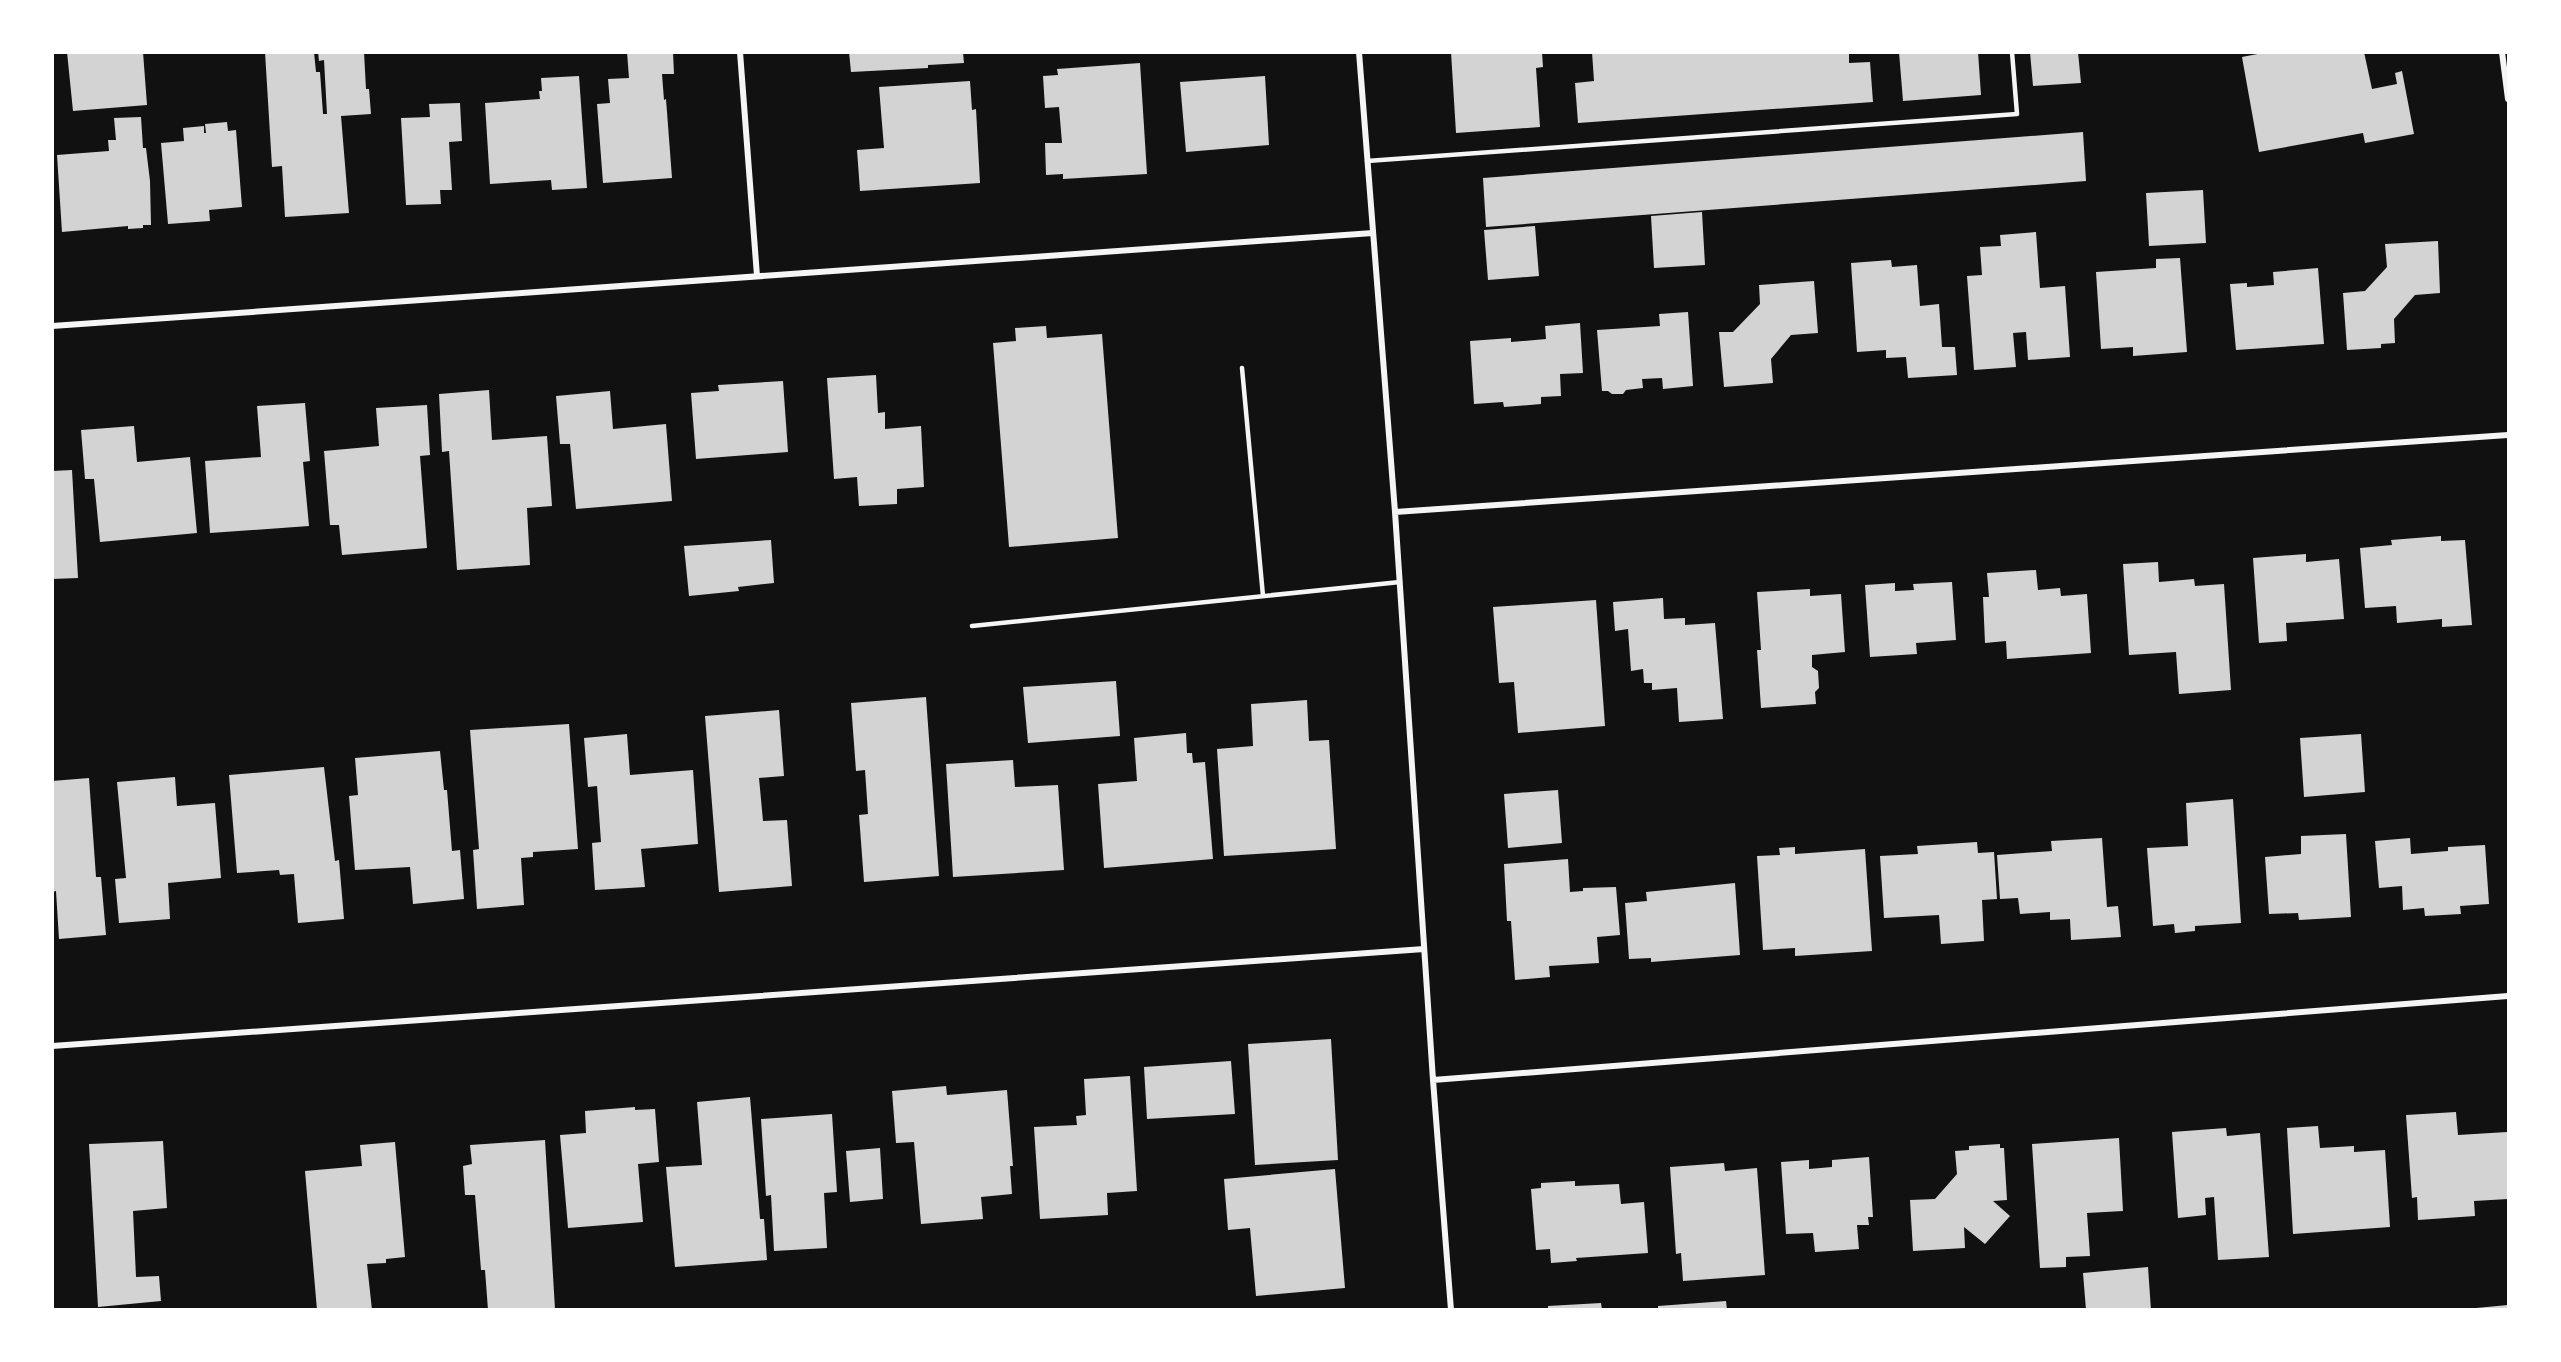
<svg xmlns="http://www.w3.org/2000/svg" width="2561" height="1362" font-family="'PT Sans Narrow',sans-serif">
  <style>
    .building { fill: #d3d3d3 }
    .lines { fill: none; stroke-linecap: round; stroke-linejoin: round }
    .service { stroke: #f5f5f5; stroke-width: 4.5 }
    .minor { stroke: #f5f5f5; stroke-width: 6 }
  </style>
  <rect width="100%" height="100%" fill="#111"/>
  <path class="building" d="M 67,52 L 143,52 L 147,105 L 73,111 Z
    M 265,52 L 314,52 L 316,72 L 320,72 L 323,114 L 327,114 L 324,60 L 319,61 L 318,52 L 364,52 L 366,89 L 369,89 L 371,114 L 341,116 L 349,213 L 285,217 L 282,166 L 272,167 Z
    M 627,52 L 673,52 L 674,74 L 662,74 L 664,100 L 666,99 L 672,178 L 603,183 L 597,104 L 610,103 L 608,79 L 629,78 Z
    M 849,52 L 963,52 L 964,63 L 928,65 L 928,68 L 851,72 Z
    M 1451,52 L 1542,52 L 1543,67 L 1536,68 L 1540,127 L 1456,133 Z
    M 1592,52 L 1849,52 L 1849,63 L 1870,62 L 1873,102 L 1578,123 L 1575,83 L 1594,81 Z
    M 1899,52 L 1978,52 L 1981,95 L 1903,101 Z
    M 2030,52 L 2078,52 L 2081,83 L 2033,86 Z
    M 2268,52 L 2364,52 L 2372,89 L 2397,84 L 2395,73 L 2402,71 L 2414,134 L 2365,143 L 2363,133 L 2259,152 L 2242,57 Z
    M 1140,63 L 1147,174 L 1063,179 L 1063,174 L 1046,175 L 1045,143 L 1062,143 L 1059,107 L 1045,108 L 1043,76 L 1058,75 L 1057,69 Z
    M 579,76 L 587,188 L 552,190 L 551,180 L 490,184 L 485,103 L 540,99 L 539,91 L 542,91 L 541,78 Z
    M 1265,76 L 1269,145 L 1186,152 L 1180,82 Z
    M 970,81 L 972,110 L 976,109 L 980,183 L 860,191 L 857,150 L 884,148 L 879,87 Z
    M 460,103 L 462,141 L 449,142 L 452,190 L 440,190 L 441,204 L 406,205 L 401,118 L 430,117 L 429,104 Z
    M 141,117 L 143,148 L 146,148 L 150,181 L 151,225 L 143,225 L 143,228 L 128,229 L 128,226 L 62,232 L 57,155 L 109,151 L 108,140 L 116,140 L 114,118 Z
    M 227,122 L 228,131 L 236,130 L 242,207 L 209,210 L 210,221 L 168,224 L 161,143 L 184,141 L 183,128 L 204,126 L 204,133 L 206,133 L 205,124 Z
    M 2083,132 L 2086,181 L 1486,227 L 1483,178 Z
    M 2203,190 L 2206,243 L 2149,246 L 2146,193 Z
    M 1702,212 L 1705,265 L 1654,268 L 1651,216 Z
    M 1535,226 L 1539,276 L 1488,280 L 1484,230 Z
    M 2036,232 L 2040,288 L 2065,286 L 2070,357 L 2028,360 L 2026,332 L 2013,333 L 2016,367 L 1974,370 L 1967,276 L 1982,275 L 1980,247 L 2001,246 L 2000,235 Z
    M 2438,241 L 2440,293 L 2415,295 L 2394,319 L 2395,343 L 2381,344 L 2381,348 L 2347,350 L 2343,293 L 2365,291 L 2387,267 L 2385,244 Z
    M 2180,258 L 2187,352 L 2133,356 L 2133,347 L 2101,349 L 2096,272 L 2156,268 L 2156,259 Z
    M 1891,260 L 1892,267 L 1917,265 L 1920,306 L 1939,304 L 1942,347 L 1955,347 L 1957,375 L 1908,378 L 1906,357 L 1886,358 L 1886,350 L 1857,352 L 1851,263 Z
    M 2318,268 L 2324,344 L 2236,350 L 2230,284 L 2247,283 L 2247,287 L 2274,285 L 2273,272 Z
    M 1814,281 L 1818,333 L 1791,335 L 1771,359 L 1773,383 L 1724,387 L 1719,332 L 1733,332 L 1760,304 L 1759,285 Z
    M 1688,312 L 1693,386 L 1663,389 L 1662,378 L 1642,379 L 1643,388 L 1626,390 L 1623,394 L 1612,394 L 1608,391 L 1602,391 L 1597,330 L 1660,326 L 1659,314 Z
    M 1580,323 L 1583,373 L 1560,374 L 1561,396 L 1541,397 L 1541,404 L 1504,407 L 1503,402 L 1474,404 L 1470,341 L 1511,338 L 1511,342 L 1546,339 L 1545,326 Z
    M 1046,326 L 1047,338 L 1102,334 L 1118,538 L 1009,547 L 993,343 L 1016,341 L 1015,328 Z
    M 876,375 L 878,413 L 885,412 L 885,429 L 921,426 L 924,487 L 897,489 L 897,504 L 859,506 L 857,477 L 834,479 L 827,378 Z
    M 783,381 L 788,452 L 696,459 L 691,393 L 719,391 L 718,385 Z
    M 489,390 L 492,440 L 547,436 L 552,506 L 527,508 L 530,565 L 457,570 L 449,451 L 442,452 L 439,394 Z
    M 610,391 L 613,429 L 666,424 L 672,501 L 576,509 L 570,444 L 560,444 L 556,396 Z
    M 305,403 L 310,461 L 303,462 L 309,526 L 210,533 L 205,461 L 261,457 L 257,406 Z
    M 427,405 L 430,455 L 420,456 L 427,548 L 342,555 L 339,525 L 330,525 L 324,451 L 379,446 L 376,408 Z
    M 134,426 L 137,462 L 190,457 L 197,533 L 100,542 L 94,479 L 85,479 L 81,430 Z
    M 72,470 L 78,578 L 52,579 L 52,471 Z
    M 2441,536 L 2441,541 L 2465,540 L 2472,625 L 2442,627 L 2442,619 L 2397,623 L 2396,606 L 2365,608 L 2360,548 L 2392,545 L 2391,540 Z
    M 771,540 L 774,583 L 738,587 L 739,591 L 689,596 L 684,546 Z
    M 2306,554 L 2306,562 L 2339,559 L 2344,619 L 2286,623 L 2287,641 L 2259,643 L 2253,558 Z
    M 2158,562 L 2159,582 L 2194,579 L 2195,586 L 2224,584 L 2231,690 L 2179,694 L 2176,652 L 2129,655 L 2123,564 Z
    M 2036,570 L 2038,590 L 2060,588 L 2061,596 L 2087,594 L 2091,653 L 2007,659 L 2006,641 L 1985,643 L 1983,597 L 1989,597 L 1987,573 Z
    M 1952,582 L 1956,640 L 1916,643 L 1917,654 L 1870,657 L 1865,585 L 1895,583 L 1895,591 L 1914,590 L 1913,584 Z
    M 1810,589 L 1810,596 L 1841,594 L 1845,652 L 1812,655 L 1812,667 L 1818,671 L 1819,688 L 1815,692 L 1816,704 L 1761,708 L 1757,650 L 1761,650 L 1757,592 Z
    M 1663,598 L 1664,619 L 1685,618 L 1685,625 L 1715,623 L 1723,719 L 1679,722 L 1677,688 L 1652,690 L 1652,683 L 1644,683 L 1643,669 L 1631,671 L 1628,629 L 1615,631 L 1613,602 Z
    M 1596,600 L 1605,726 L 1518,733 L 1514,682 L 1499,683 L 1493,607 Z
    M 1116,681 L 1120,736 L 1028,743 L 1023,687 Z
    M 926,697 L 939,876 L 864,882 L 859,815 L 868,814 L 865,770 L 856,771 L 851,703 Z
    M 1307,700 L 1309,741 L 1329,740 L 1336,849 L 1224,856 L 1217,749 L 1253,746 L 1251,704 Z
    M 779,710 L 784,776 L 759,778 L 763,821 L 787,820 L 792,886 L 719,892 L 705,716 Z
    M 569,724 L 578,849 L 533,852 L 533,857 L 521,858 L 524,905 L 477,909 L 473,850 L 479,849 L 470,730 Z
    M 1186,733 L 1187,753 L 1192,753 L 1193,763 L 1205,762 L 1213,859 L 1104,868 L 1098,784 L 1137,781 L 1134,738 Z
    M 627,734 L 630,775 L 693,770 L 698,844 L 641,849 L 645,887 L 595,890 L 592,843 L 601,842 L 597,786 L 588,787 L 584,738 Z
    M 2361,734 L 2365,792 L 2304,797 L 2300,738 Z
    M 440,751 L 444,790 L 447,790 L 452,851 L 460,850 L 464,899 L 413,904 L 410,867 L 355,870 L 349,796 L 358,795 L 355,758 Z
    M 1013,760 L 1015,787 L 1058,785 L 1064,870 L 953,877 L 946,764 Z
    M 324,767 L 335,861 L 339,860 L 344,919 L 298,923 L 294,874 L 280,875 L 279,870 L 237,873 L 229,775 Z
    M 175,777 L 177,806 L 215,803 L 221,878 L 168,883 L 170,919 L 119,923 L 115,879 L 126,878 L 117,782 Z
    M 89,778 L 96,877 L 101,877 L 106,935 L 59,939 L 56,891 L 52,892 L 52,781 Z
    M 1558,790 L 1562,843 L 1508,848 L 1504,794 Z
    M 2233,799 L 2241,923 L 2195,926 L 2195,931 L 2175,933 L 2174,924 L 2153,926 L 2147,848 L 2188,846 L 2186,803 Z
    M 2346,834 L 2351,917 L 2299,920 L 2298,913 L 2269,914 L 2265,857 L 2301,854 L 2301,836 Z
    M 2102,838 L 2107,907 L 2118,906 L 2121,937 L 2071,940 L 2070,919 L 2050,920 L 2050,912 L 2020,914 L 2018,898 L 2000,899 L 1997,855 L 2052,851 L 2051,841 Z
    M 2410,838 L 2411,854 L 2448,851 L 2448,847 L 2485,845 L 2489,904 L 2460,906 L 2461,914 L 2425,916 L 2424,908 L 2403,910 L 2402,886 L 2379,888 L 2375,841 Z
    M 1977,842 L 1978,853 L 1994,852 L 1997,899 L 1982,900 L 1984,941 L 1941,944 L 1939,915 L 1884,918 L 1880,856 L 1918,854 L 1917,846 Z
    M 1795,847 L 1795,854 L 1865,849 L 1872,951 L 1795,956 L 1795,948 L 1763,950 L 1757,856 L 1780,855 L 1779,848 Z
    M 1568,859 L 1570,892 L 1583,891 L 1583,888 L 1616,887 L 1620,935 L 1597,937 L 1599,963 L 1549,966 L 1550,977 L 1515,980 L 1511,921 L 1507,921 L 1504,864 Z
    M 1735,883 L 1740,955 L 1651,962 L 1651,958 L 1629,959 L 1625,903 L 1647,901 L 1646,892 Z
    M 1331,1039 L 1338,1160 L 1255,1165 L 1248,1044 Z
    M 1231,1061 L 1235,1114 L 1147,1119 L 1144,1067 Z
    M 1130,1076 L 1137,1191 L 1107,1193 L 1108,1215 L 1040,1219 L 1034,1127 L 1077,1125 L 1076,1116 L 1086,1115 L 1084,1079 Z
    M 946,1086 L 947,1095 L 1007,1090 L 1013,1166 L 1010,1166 L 1012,1194 L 981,1197 L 983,1219 L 921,1224 L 914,1142 L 896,1143 L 892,1091 Z
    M 750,1097 L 760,1219 L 764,1219 L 767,1260 L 675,1267 L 666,1167 L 702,1165 L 697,1102 Z
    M 635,1107 L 635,1110 L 655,1109 L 659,1162 L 638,1164 L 643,1222 L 568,1228 L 560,1135 L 586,1133 L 585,1111 Z
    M 2456,1112 L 2458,1135 L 2507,1132 L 2508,1199 L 2474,1201 L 2475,1216 L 2418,1220 L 2417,1197 L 2412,1198 L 2406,1115 Z
    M 832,1114 L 837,1192 L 824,1193 L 827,1248 L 774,1251 L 771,1195 L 766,1196 L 761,1119 Z
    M 2318,1126 L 2320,1148 L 2354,1146 L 2354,1152 L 2385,1150 L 2390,1227 L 2293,1234 L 2287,1128 Z
    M 2226,1128 L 2227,1136 L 2260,1133 L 2269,1257 L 2218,1260 L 2214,1197 L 2205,1198 L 2206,1215 L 2178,1218 L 2172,1132 Z
    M 2119,1138 L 2123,1211 L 2087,1213 L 2090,1256 L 2066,1257 L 2066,1267 L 2040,1268 L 2032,1144 Z
    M 545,1140 L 555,1309 L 488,1310 L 485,1270 L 481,1270 L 475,1195 L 465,1195 L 463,1166 L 472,1164 L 470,1145 Z
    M 163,1141 L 167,1208 L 133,1211 L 136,1277 L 159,1276 L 161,1301 L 98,1307 L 89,1144 Z
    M 395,1142 L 405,1257 L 386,1259 L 386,1263 L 367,1264 L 372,1310 L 317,1310 L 305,1171 L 362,1166 L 360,1145 Z
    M 2000,1144 L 2000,1148 L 2004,1148 L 2007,1200 L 1993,1201 L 2010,1216 L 1985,1244 L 1964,1227 L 1965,1248 L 1913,1251 L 1910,1200 L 1935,1199 L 1957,1174 L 1955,1151 L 1969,1150 L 1969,1146 Z
    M 880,1148 L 883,1199 L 850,1202 L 846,1151 Z
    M 1869,1157 L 1873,1217 L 1868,1217 L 1869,1225 L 1857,1225 L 1859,1249 L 1815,1252 L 1813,1233 L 1786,1234 L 1781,1162 L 1809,1160 L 1809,1169 L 1832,1167 L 1832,1160 Z
    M 1724,1163 L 1725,1171 L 1757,1168 L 1765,1275 L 1683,1281 L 1681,1253 L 1676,1254 L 1670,1167 Z
    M 1335,1169 L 1345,1288 L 1256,1296 L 1250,1228 L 1228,1230 L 1224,1179 Z
    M 1575,1181 L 1575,1186 L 1619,1184 L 1621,1204 L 1644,1202 L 1648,1253 L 1576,1258 L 1577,1261 L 1551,1263 L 1550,1249 L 1536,1250 L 1531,1189 L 1541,1188 L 1541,1183 Z
    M 2148,1267 L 2151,1310 L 2086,1310 L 2083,1273 Z
    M 1726,1301 L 1727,1310 L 1658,1310 L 1658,1306 Z
    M 1601,1303 L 1602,1310 L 1548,1310 L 1548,1306 Z
    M 2508,1305 L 2508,1310 L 2476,1310 L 2476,1308 Z"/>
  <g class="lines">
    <path class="service" d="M 1367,161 L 2017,114 L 2012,52
      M 1242,368 L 1263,596
      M 972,626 L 1400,582"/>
    <path class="minor" d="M 740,52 L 757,276
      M 1359,52 L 1395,512 L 1433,1080 L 1451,1310
      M 2502,52 L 2508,99
      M 52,326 L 1373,233
      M 1395,512 L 2508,435
      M 52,1046 L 1424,949
      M 1433,1080 L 2508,996"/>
  </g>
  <rect width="2561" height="1362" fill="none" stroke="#ffffff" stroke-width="108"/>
</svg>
